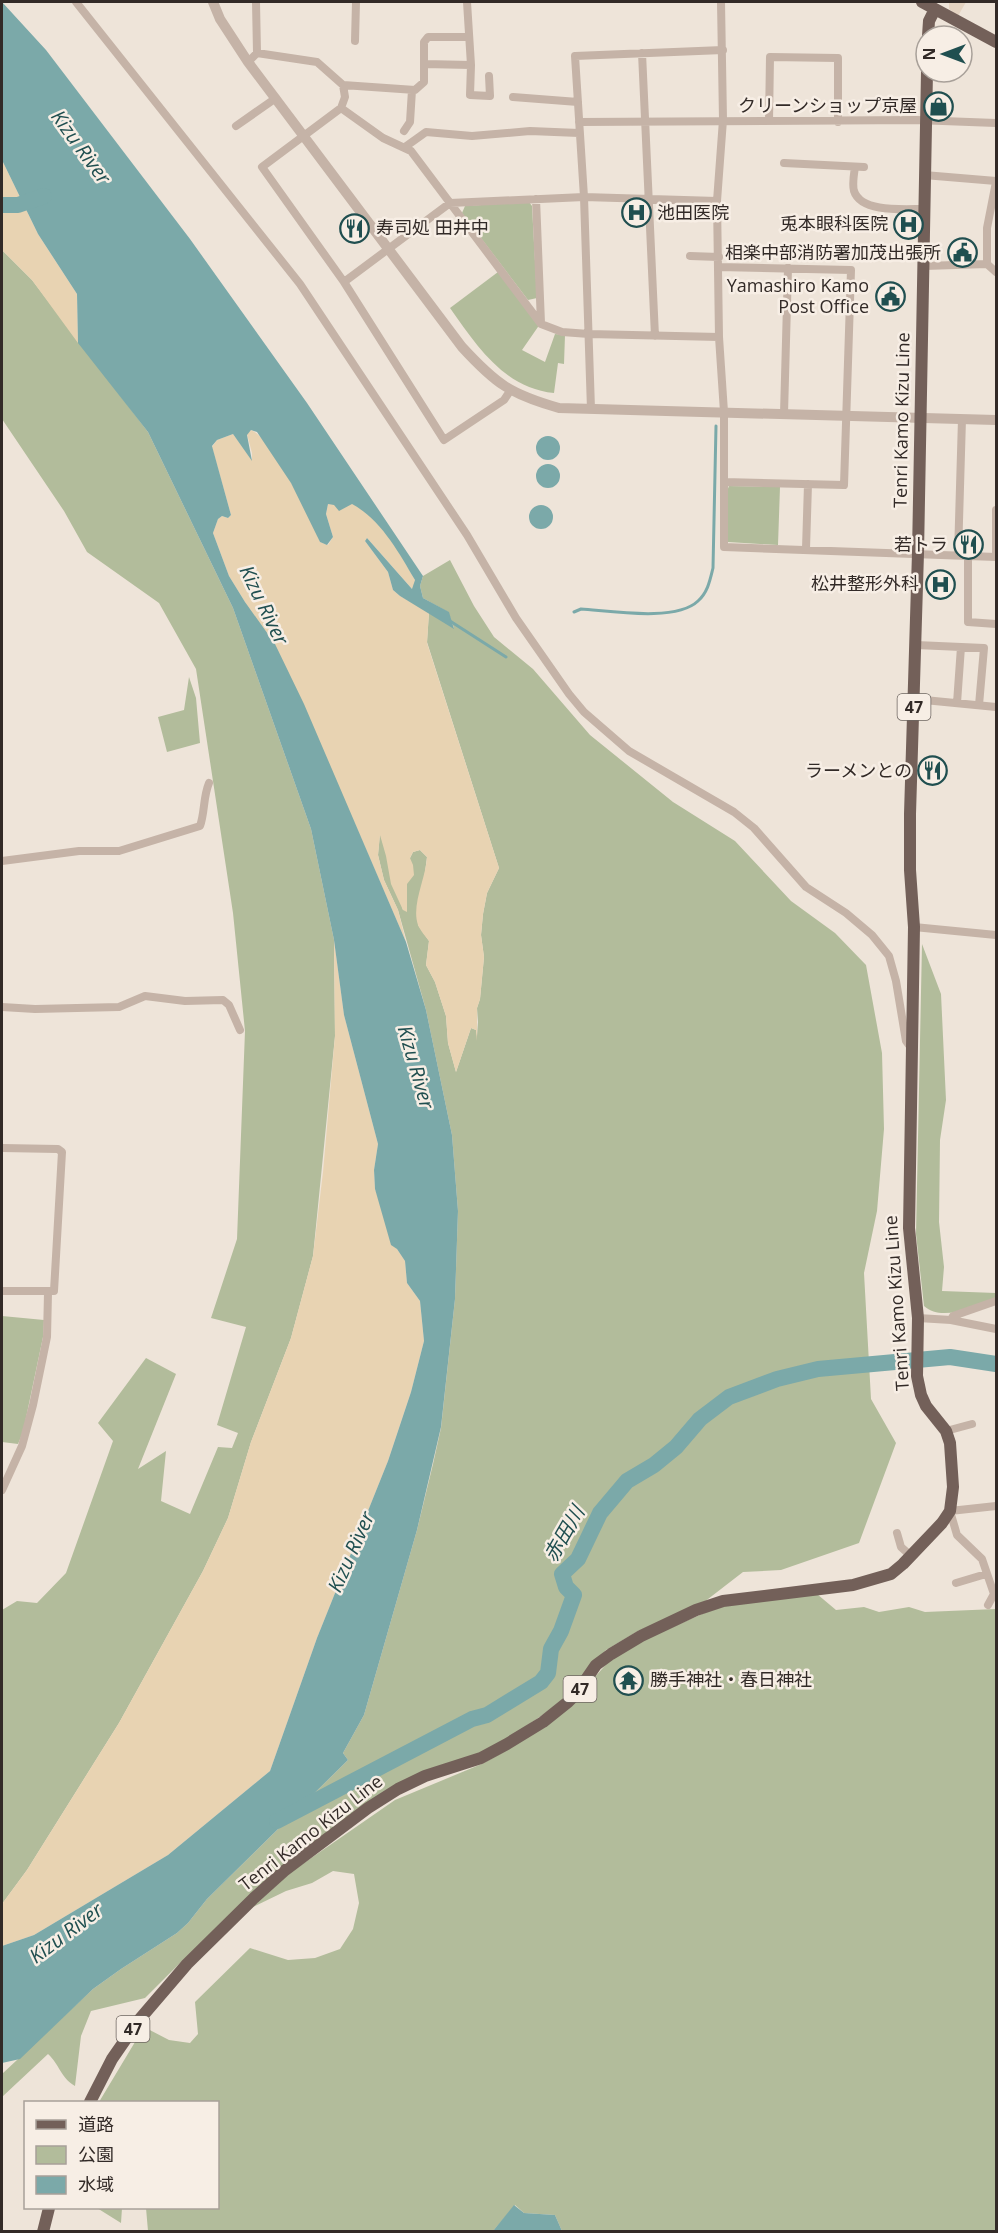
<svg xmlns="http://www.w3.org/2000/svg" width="998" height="2233" font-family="'Open Sans','Noto Sans JP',sans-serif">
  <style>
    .green { fill: #b2bc9b }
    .sand { fill: #e8d3b2 }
    .plaza { fill: #e5d4c2 }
    .water { fill: #7ba9a9 }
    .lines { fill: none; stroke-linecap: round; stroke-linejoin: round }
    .stream { stroke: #7ba9a9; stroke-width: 3 }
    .river { stroke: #7ba9a9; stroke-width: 16 }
    .minor { stroke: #c5b3a7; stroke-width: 8 }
    .tertiary { stroke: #c5b3a7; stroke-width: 10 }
    .primary { stroke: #736059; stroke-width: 12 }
    .labels { text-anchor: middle; stroke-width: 5; stroke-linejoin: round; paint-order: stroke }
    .shield { fill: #f7eee5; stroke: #6d6560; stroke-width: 1.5 }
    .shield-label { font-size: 16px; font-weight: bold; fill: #322a27 }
    .poi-label { font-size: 18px; fill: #322a27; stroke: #f7eee5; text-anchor: end }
    .street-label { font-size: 18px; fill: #322a27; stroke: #f7eee5 }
    .water-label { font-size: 20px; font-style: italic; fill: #204f50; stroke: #f7eee5 }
  </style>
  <rect width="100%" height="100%" fill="#eee4d9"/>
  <path class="green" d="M 529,202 L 532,206 L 537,298 L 528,300 L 462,213 L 465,206 Z
    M 2,250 L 32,280 L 148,432 L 233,608 L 311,829 L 334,940 L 335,1036 L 313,1256 L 291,1338 L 251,1442 L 228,1518 L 203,1571 L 119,1723 L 27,1870 L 2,1904 L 2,1610 L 17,1601 L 37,1603 L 66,1573 L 113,1441 L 98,1423 L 146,1358 L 176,1374 L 138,1469 L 166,1451 L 161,1501 L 190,1514 L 218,1447 L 232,1448 L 238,1433 L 217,1425 L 246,1327 L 211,1318 L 237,1239 L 245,1031 L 233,913 L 196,669 L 159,603 L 87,552 L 64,511 L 2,419 Z
    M 498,272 L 540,324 L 522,350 L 545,362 L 555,334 L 565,335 L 564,364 L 558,363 L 554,393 C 504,388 477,346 450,308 Z
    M 729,486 L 780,487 L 778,545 L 728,542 L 727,491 Z
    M 450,560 L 474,606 L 494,637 L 533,669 L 590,735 L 673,802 L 735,841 L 791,901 L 835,933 L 866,965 L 882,1053 L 884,1129 L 877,1211 L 864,1273 L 871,1399 L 896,1443 L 859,1543 L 781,1570 L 743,1572 L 699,1606 L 638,1631 L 606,1650 L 560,1703 L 487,1753 L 396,1786 L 180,1963 L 145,1998 L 91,2011 L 81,2036 L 75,2086 C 60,2077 60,2065 48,2054 L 2,2097 L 2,2074 L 93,1989 L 121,1969 L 177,1933 L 188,1923 L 207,1899 L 348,1760 L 343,1753 L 364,1715 L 417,1530 L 433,1464 L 441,1428 L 455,1299 L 458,1211 L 452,1135 L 426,1010 L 398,910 L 384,880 L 378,855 L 380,833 L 403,910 L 410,858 L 413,852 L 420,850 L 427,857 L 418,925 L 429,941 L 426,965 L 435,982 L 446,1016 L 448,1043 L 456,1072 L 471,1028 L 476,1030 L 477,1036 L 478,1022 L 477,1008 L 480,999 L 484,957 L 481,935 L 483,914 L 487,893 L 499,868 L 427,642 L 429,612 L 454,628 L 448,612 L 423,598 L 420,586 L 423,576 Z
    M 189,677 L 196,698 L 200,743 L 167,752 L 158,717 L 184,710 Z
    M 922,944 L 941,994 L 946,1100 L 940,1140 L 939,1222 L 944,1267 L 942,1291 L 996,1293 L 996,1298 C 976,1305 943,1323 924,1306 L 916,1234 Z
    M 2,1316 L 44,1320 L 43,1337 L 23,1432 L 18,1444 L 2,1442 Z
    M 817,1594 L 836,1610 L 864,1607 L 879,1612 L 909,1607 L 925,1612 L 996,1609 L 996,2231 L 562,2231 L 555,2215 L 524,2213 L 515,2205 L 493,2231 L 148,2231 L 146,2208 L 218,2208 L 218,2102 L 99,2102 L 144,2027 L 169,2040 L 190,2043 L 198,2034 L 195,2002 L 250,1948 L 288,1960 L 315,1958 L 340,1949 L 353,1929 L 359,1903 L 354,1874 L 333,1871 L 312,1883 L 286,1891 L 253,1907 L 291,1872 L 395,1800 L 484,1763 L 512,1747 L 594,1678 L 618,1651 L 718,1607 Z
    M 97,2208 L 122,2208 L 121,2223 Z"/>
  <path class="sand" d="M 2,160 L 38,234 L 77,294 L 78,343 L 32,280 L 2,250 Z
    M 251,430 C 271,437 312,520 320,542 L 328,545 L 333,537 L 326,514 L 328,504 C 336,505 345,502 352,504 C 377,510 403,558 415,580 L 413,590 L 367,538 L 365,541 L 388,572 L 393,590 L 400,596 L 429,612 L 427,643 L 499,868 L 487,893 L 483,914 L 481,935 L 484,957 L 480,999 L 477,1008 L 477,1041 L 476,1030 L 471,1028 L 456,1072 L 448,1043 L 446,1016 L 435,982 L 426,965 L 429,941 C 426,937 420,930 418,925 C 411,905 426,878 427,857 L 420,850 L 413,852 L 410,858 L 413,865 L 414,875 L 407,884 L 407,912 L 403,910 L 391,884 L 386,856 L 380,835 L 378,855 L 384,880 L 398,910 L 406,942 L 355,824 L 245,602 L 229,576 L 213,533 L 218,519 L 222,516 L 228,518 L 231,515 L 212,447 L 217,440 L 233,434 L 252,460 L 252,453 L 247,434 Z
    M 334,940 L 344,1015 L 378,1144 L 374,1170 L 375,1189 L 397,1249 L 405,1261 L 407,1283 L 420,1301 L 424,1341 L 411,1392 L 388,1461 L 317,1638 L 270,1771 L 168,1855 L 34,1935 L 2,1946 L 2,1904 L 27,1870 L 119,1723 L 203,1571 L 228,1518 L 251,1442 L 291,1338 L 313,1256 L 323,1172 L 335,1036 Z"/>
  <path class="plaza" d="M 949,2 L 966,2 L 958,16 L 949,9 Z"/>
  <path class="water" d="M 2,2 L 46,50 L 190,239 L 307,403 L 423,576 L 420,586 L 423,598 L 449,612 L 454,629 L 400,596 L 393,590 L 388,572 L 365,541 L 367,538 L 412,589 L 415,580 C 398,551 381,520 352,504 L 339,511 L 334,505 L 328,504 L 326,514 L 333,537 L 327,545 L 320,542 L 291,483 L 257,432 L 251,430 L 247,435 L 252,461 L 233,434 L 217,440 L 212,446 L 231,515 L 228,518 L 222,516 L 218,519 L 213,533 L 229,576 L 245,602 L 275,644 L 304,704 L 406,942 L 426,1010 L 452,1135 L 458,1211 L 455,1299 L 441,1427 L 417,1530 L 364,1715 L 343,1753 L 348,1760 L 207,1899 L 188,1923 L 177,1933 L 121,1969 L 93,1989 L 20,2059 L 2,2063 L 2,1946 L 34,1935 L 168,1855 L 270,1771 L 317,1638 L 388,1461 L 411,1392 L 424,1341 L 420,1301 L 407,1283 L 405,1261 L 397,1249 L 391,1245 L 375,1189 L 374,1170 L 378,1144 L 344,1015 L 334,940 L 311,829 L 233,608 L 148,432 L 78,343 L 77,294 L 38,234 L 2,160 Z
    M536 448a12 12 0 1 1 24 0a12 12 0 1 1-24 0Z
    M536 476a12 12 0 1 1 24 0a12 12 0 1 1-24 0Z
    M529 517a12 12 0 1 1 24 0a12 12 0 1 1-24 0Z
    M 514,2205 L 524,2213 L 555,2215 L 562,2231 L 493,2231 Z"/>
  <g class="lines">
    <path class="stream" d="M 574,612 L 581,609 C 611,611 676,622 698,601 C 708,592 710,580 713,568 L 716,426
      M 450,621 L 506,657"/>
    <path class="river" d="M 2,205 L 18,205 L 44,196
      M 277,1821 L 472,1719 L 487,1715 L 541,1682 L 548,1673 L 551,1649 L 561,1631 L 574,1595 L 566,1587 L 562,1574 L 578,1559 L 600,1513 L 627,1481 L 654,1465 L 676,1447 L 700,1419 L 729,1397 L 777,1379 L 818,1369 L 950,1357 L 996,1364"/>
    <path class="minor" d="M 76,2 L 300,284 L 467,535 L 516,618 L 569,694 L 584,712 L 629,751 L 734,812 L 754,828 L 806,887 L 846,913 L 872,935 L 889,956 L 896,981 L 906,1041 L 911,1048
      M 721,2 L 723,120 L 717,201 L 719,337 L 724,412 L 724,547 L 996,557
      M 355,41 L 356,2
      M 257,53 L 317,62 L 343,85 L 415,90 L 424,82 L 424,42 L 428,37 L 469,37
      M 642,53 L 655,336
      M 248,62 L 257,53 L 256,2
      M 424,64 L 471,65 L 467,2
      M 471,65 L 470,95 L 490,96 L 489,76
      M 513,97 L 578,102
      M 341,108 L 345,97 L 343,85
      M 769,121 L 770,57 L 838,58 L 838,122
      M 579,122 L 916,120 L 996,123
      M 236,126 L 276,98
      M 404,131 L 410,122 L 412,90
      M 405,147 L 426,132 L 472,136 L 530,131 L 579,133
      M 784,163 L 864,167
      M 855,167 C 854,174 852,184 854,191 C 861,213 905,209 923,209
      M 924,175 L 996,181
      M 536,199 L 541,323
      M 690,256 L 719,257
      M 987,264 L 987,228 L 996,182
      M 924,266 L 987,264 L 996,272
      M 719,267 L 851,270 L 844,485 L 724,482
      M 344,282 L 450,203 L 584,197 L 717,201
      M 510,391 L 504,400 L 444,440 L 344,282 L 262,167 L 341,108 L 383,138 L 411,151 L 541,324 L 562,332 L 589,334 L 719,337
      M 591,409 L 584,197 L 575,56 L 723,50
      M 784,414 L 788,268
      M 806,549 L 808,484
      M 958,555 L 962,419
      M 968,556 L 968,622 L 996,624
      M 996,557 L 996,510
      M 916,645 L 984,648 L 979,705
      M 914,699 L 996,707
      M 957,703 L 961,647
      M 2,861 L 79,851 L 119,851 L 200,826 C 205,812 203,797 209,783
      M 914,927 L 996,935
      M 2,1007 L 35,1009 L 119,1007 L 145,996 L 185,1001 L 223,1000 L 229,1005 L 240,1030
      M 2,1148 L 58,1149 L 62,1152 L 54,1291 L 2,1291
      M 918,1318 L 951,1320 L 996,1329
      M 951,1320 L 953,1316 L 996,1301
      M 946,1431 L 972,1424
      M 2,1490 L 22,1446 L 33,1405 L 47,1337 L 48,1293
      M 897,1533 L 901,1547 L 911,1556
      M 956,1583 L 986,1574
      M 988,1605 L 994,1594 L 982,1559 L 957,1535 L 950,1511 L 996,1506"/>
    <path class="tertiary" d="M 213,2 L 220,19 L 248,62 L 462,347 C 496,384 510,394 559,408 L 996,420"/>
    <path class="primary" d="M 922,2 L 996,42
      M 928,36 L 929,21 L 935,9
      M 90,2102 L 112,2059 L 139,2020 L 187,1964 L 254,1898 L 284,1871 L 368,1808 L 398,1789 L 425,1776 L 481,1758 L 507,1744 L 543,1722 L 568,1702 L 576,1694 L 596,1665 L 611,1654 L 641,1636 L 696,1610 L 723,1601 L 853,1585 L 891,1574 L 903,1564 L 942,1523 L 950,1511 L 953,1487 L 950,1443 L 946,1431 L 926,1406 L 921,1395 L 917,1376 L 918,1318 L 909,1228 L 914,927 L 910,870 L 910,814 L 918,553 L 927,72
      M 43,2232 L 49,2208"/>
  </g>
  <defs>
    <symbol id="shop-ring" viewBox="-11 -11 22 22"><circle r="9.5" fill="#f7eee5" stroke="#204f50" stroke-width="1.5"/><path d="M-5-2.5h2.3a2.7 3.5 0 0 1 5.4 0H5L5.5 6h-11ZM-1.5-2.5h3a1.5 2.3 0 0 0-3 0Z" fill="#204f50"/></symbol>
    <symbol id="hospital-ring" viewBox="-11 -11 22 22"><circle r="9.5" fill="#f7eee5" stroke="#204f50" stroke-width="1.5"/><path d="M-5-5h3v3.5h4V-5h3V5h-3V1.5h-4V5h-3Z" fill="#204f50"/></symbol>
    <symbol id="restaurant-ring" viewBox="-11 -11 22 22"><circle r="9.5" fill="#f7eee5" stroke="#204f50" stroke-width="1.5"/><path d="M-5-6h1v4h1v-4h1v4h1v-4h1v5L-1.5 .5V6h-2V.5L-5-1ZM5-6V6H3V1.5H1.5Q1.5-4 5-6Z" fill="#204f50"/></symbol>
    <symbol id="civic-ring" viewBox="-11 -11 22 22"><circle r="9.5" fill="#f7eee5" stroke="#204f50" stroke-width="1.5"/><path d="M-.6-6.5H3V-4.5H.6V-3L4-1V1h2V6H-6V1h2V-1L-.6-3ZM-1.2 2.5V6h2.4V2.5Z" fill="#204f50"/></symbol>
    <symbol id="temple-ring" viewBox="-11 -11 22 22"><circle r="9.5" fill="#f7eee5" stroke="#204f50" stroke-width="1.5"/><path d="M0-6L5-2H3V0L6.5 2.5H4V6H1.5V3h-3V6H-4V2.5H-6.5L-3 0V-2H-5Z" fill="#204f50"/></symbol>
  </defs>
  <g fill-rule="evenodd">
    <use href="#shop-ring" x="922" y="90" width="33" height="33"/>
    <use href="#hospital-ring" x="620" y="196" width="33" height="33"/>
    <use href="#hospital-ring" x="892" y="208" width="33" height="33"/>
    <use href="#restaurant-ring" x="338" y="212" width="33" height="33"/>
    <use href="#civic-ring" x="946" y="236" width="33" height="33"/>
    <use href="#civic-ring" x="874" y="280" width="33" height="33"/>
    <use href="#restaurant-ring" x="952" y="528" width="33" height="33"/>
    <use href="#hospital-ring" x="924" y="568" width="33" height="33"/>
    <use href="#restaurant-ring" x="916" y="754" width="33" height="33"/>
    <use href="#temple-ring" x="612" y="1664" width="33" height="33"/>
  </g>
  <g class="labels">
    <g class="shield">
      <rect x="897.5" y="694" width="33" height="26" rx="4.5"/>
      <rect x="563.5" y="1676" width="33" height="26" rx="4.5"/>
      <rect x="116.5" y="2016" width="33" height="26" rx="4.5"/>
    </g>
    <g class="shield-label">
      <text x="914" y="713">47</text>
      <text x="580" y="1695">47</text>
      <text x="133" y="2035">47</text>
    </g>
    <g class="poi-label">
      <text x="917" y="112">クリーンショップ京屋</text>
      <text x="657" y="219" text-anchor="start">池田医院</text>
      <text x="888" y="230">兎本眼科医院</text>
      <text x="376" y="234" text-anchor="start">寿司処 田井中</text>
      <text x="941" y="259">相楽中部消防署加茂出張所</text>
      <text x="869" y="292">Yamashiro Kamo<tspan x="869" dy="21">Post Office</tspan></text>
      <text x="948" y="551">若トラ</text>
      <text x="919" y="590">松井整形外科</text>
      <text x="912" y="777">ラーメンとの</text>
      <text x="650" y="1686" text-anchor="start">勝手神社・春日神社</text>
    </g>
    <g class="street-label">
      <text transform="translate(902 420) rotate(-89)" y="6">Tenri Kamo Kizu Line</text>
      <text transform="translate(897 1303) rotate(-94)" y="6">Tenri Kamo Kizu Line</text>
      <text transform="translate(311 1833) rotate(-38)" y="6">Tenri Kamo Kizu Line</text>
    </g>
    <g class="water-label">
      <text transform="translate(81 147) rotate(54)" y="7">Kizu River</text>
      <text transform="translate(264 605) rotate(64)" y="7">Kizu River</text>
      <text transform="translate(416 1067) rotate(74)" y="7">Kizu River</text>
      <text transform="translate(564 1534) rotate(-60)" y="7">赤田川</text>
      <text transform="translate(351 1552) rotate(-66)" y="7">Kizu River</text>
      <text transform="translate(66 1933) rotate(-37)" y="7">Kizu River</text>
    </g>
  </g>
  <rect width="998" height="2233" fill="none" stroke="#322a27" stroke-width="6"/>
  <rect x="24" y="2101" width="195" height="108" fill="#f7eee5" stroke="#a8a099" stroke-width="1.5"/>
  <rect x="36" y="2120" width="30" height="9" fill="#736059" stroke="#a8a099" stroke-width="1.5"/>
  <text x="78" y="2131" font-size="18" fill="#322a27">道路</text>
  <rect x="36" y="2146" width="30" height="18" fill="#b2bc9b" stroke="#a8a099" stroke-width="1.5"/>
  <text x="78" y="2161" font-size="18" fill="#322a27">公園</text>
  <rect x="36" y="2176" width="30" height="18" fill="#7ba9a9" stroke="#a8a099" stroke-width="1.5"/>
  <text x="78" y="2191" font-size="18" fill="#322a27">水域</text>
  <g transform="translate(944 54) rotate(270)"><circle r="28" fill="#f7eee5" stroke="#a8a099" stroke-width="1.5"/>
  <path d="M0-4.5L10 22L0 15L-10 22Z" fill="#204f50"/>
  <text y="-9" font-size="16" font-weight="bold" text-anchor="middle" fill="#322a27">N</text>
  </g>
</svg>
